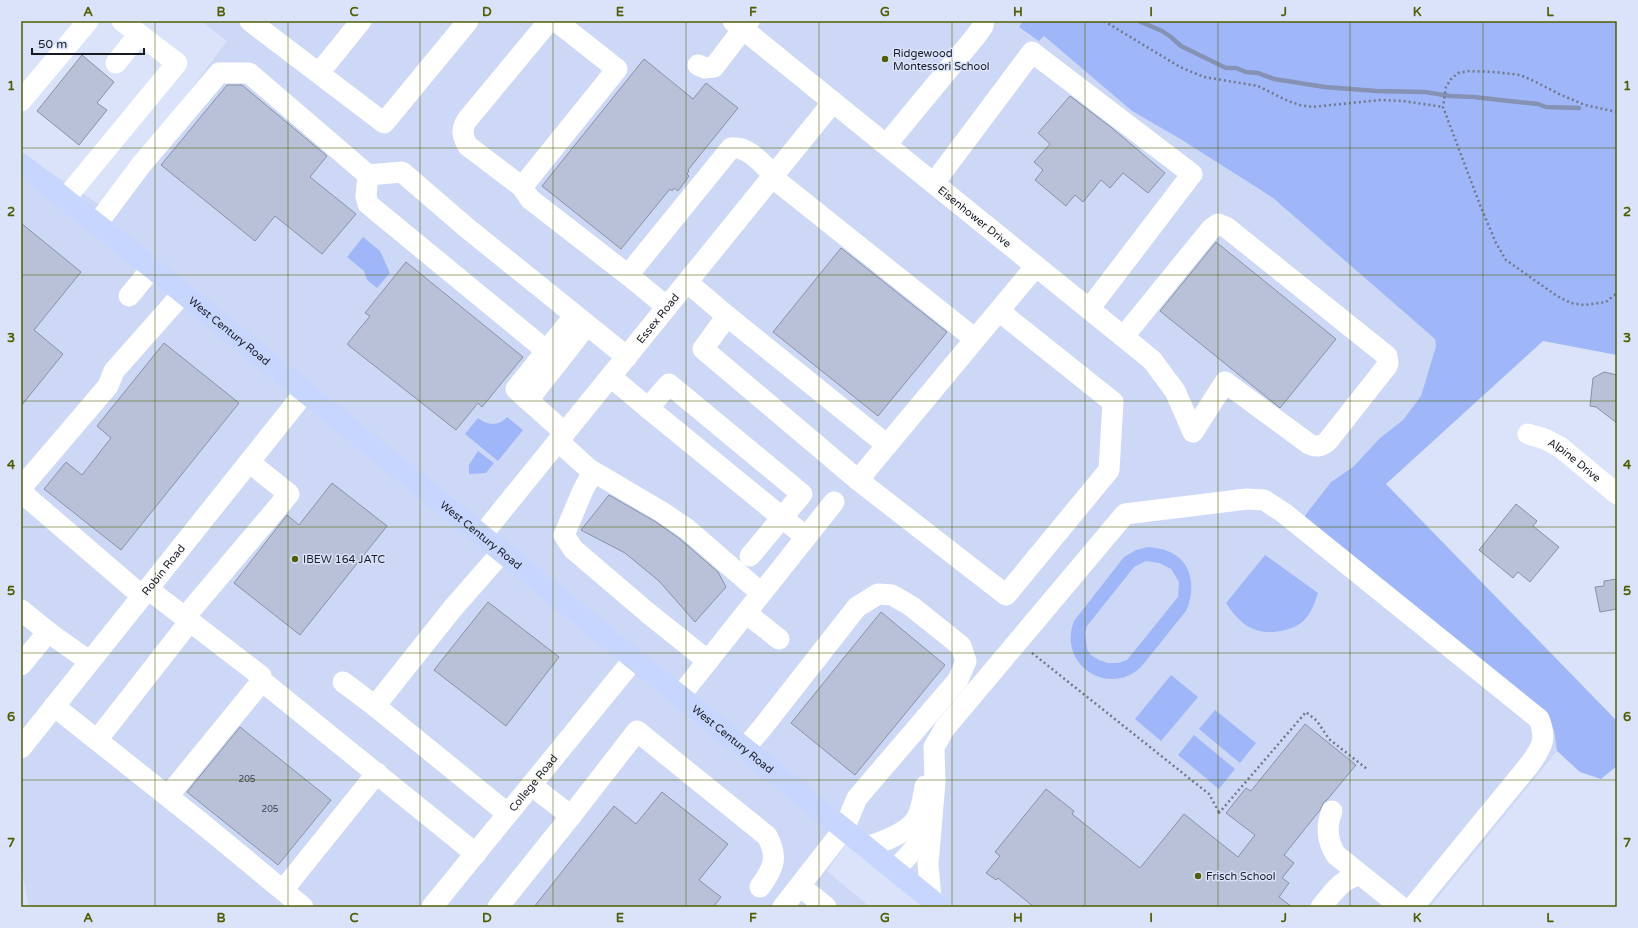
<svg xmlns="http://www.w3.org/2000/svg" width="1638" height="928" font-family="'Varela Round',sans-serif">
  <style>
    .built { fill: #cdd8f6 }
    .green { fill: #9fb7f9; fill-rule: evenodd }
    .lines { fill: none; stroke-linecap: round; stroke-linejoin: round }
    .stream { stroke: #8692b4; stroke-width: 4.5 }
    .building { fill: #b8c1d7; stroke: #8991a6 }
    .path { stroke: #727887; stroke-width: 2.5; stroke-dasharray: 2 3; stroke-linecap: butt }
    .minor { stroke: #fff; stroke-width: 21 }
    .major { stroke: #c7d6ff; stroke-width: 22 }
    .grid { fill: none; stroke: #515e00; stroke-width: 1; stroke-opacity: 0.55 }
    .poi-dot { fill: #515e00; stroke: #dae3fa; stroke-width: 1.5 }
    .labels { text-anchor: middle; stroke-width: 3; stroke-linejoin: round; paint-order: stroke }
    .number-label { font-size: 9px; fill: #3f444f }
    .poi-label { font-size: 11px; fill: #171a22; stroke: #dae3fa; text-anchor: start }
    .street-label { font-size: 11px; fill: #171a22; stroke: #dae3fa }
    .neatline { fill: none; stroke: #515e00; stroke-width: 1.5 }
    .grid-label { font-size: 13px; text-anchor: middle; font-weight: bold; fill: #515e00 }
  </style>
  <rect width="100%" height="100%" fill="#dae3fa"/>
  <path class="built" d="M 201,21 L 1023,21 L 1019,27 L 1044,36 L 1132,111 L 1182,140 L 1273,198 L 1435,339 L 1436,346 L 1421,396 L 1403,420 L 1380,438 L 1353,467 L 1331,482 L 1303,518 L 1550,721 L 1554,731 L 1557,751 L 1430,907 L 940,907 L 852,836 L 827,871 L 870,907 L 29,907 L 21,868 L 21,153 L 103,207 L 227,41 Z"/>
  <path class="green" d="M 1023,21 L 1617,21 L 1617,355 L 1543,341 L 1386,484 L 1617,721 L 1617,766 L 1601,779 L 1580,772 L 1557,751 L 1554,731 L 1550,721 L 1303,518 L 1331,482 L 1353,467 L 1380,438 L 1403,420 L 1421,396 L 1436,346 L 1435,339 L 1273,198 L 1182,140 L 1132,111 L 1044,36 L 1039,41 L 1019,27 Z
    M 363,237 L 380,251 L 390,273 L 377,288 L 367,280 L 364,271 L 347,257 Z
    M 507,417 L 523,430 L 498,461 L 465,434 L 478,418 C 488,426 499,426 507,417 Z
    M 478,451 L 494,463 L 486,473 L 469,474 L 469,465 Z
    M 1148,547 C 1156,548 1165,549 1172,553 C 1194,564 1195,592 1186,611 L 1141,667 C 1108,698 1057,664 1074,621 L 1124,557 L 1136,550 ZM 1146,561 L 1159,563 L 1171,569 L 1179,582 L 1178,597 L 1127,660 L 1118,663 L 1108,663 L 1099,660 L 1091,655 L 1087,649 L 1085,633 L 1087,626 L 1134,567 Z
    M 1265,555 L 1318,593 C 1315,602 1312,611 1306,618 C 1301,625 1292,628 1285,630 C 1257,637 1241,626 1226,603 Z
    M 1171,675 L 1198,697 L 1161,741 L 1135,719 Z
    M 1215,710 L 1256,743 L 1240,763 L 1199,729 Z
    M 1194,735 L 1235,769 L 1219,789 L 1178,755 Z"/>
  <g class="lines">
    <path class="stream" d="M 1139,21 L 1162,31 L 1171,37 L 1181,46 L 1226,68 L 1236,68 L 1246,72 L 1258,73 L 1274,79 L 1325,87 L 1376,91 L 1425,92 L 1450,96 L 1474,97 L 1509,101 L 1538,104 L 1546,107 L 1579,108"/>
  </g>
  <path class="building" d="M 82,55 L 114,82 L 97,103 L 107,110 L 79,145 L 37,111 Z
    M 644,59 L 693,99 L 706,83 L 738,108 L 688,170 L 689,171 L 687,174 L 689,176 L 678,191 L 674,188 L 672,191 L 670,189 L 621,249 L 542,186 Z
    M 227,85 L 242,85 L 327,156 L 310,177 L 356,214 L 322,254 L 275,216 L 255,241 L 161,165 Z
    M 1070,96 L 1112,128 L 1165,173 L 1148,193 L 1123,173 L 1110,188 L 1101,180 L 1083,202 L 1075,195 L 1066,206 L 1035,180 L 1043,170 L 1034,162 L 1050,144 L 1038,133 Z
    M 21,223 L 81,272 L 34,330 L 63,354 L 21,406 Z
    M 1216,242 L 1336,339 L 1280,408 L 1160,311 Z
    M 841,248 L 947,332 L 878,416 L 773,332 Z
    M 406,262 L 523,357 L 482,407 L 478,403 L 456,430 L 348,345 L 348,343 L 370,316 L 365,313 Z
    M 164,343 L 239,403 L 121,550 L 44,489 L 66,462 L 82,475 L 111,438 L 97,426 Z
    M 1604,372 L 1617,375 L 1617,423 L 1596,407 L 1590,406 L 1593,378 Z
    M 332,483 L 387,526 L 300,635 L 234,583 L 287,515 L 299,525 Z
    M 609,495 L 656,522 L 680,539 L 718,572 L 726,587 L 695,622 L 659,581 L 625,553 L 581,530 Z
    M 1516,504 L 1537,521 L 1533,526 L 1559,547 L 1530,582 L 1518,572 L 1513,578 L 1479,550 Z
    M 1617,579 L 1617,609 L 1600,612 L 1595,587 L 1604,586 L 1604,581 Z
    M 488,602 L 559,657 L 506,726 L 434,670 Z
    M 881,612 L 945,665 L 855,775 L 791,723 Z
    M 1305,724 L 1356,765 L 1327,800 L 1324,802 L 1320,810 L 1284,855 L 1294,863 L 1282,878 L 1289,883 L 1279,897 L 1292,907 L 1034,907 L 998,878 L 996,880 L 986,873 L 1000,856 L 995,852 L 1046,789 L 1074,811 L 1072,814 L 1140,868 L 1184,814 L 1238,857 L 1255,835 L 1226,813 L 1246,788 L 1251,791 Z
    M 240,727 L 331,800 L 278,865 L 187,792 Z
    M 662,792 L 728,844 L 699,880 L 721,897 L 713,907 L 534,907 L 614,806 L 636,824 Z"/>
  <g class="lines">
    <path class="path" d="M 1104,21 L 1180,67 L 1204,77 L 1258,86 L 1288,101 L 1300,105 L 1312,107 L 1381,100 L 1403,101 L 1443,107
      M 1617,112 L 1585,105 L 1559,94 L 1534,81 L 1520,75 L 1495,72 L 1469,71 L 1458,73 L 1451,79 L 1446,87 L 1443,107 L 1480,205 L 1496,243 L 1506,260 L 1557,296 L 1571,303 L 1584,305 L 1606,302 L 1617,293
      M 1032,653 L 1209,794 L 1220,814 L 1219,813 L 1306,712 L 1317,721 L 1329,739 L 1367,769"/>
    <g class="minor">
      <path d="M 250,21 L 384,123 L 468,21"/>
      <path d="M 549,21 L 467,120 C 461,129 462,136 468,146 L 522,187 L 530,199 L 628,275 L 667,307"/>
      <path id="s1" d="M 733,21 L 1152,360 L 1175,391 L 1193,432"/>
      <path d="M 116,63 L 139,34"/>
      <path d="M 698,65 L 705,68 L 714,67 L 749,21"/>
      <path d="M 319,73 L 361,21"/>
      <path d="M 21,101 L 88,21"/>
      <path d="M 886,145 L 975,37 L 983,26 L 984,21"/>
      <path d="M 368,175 L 402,172 L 467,228 L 627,357"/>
      <path d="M 368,175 L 366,196 L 368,204 L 559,361"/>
      <path d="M 772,177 L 975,339"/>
      <path d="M 934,183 L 1032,52 L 1192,174 L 1089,309"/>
      <path d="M 522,187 L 617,69 L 556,21"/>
      <path d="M 65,199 L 177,63 L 122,21"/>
      <path d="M 97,224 L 141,165 L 219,73 L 249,73 L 368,175"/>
      <path d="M 628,275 L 731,148 C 749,146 762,164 774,175"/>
      <path d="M 687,282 L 727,316 L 703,349 L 858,480 L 1036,266"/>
      <path d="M 129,296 L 152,268"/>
      <path d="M 727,316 L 887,445"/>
      <path d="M 1124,336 L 1211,229 L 1218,224 L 1226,227 L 1387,356 L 1388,363 L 1387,366 L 1327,442 C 1320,447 1316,447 1309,444 L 1225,382 L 1193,432"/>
      <path d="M 611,377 L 648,408 L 669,384 L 802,494 L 750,556"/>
      <path d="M 528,400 L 516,389 L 575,315"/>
      <path d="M 648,408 L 806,537"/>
      <path d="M 565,433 L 528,400 L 587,325"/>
      <path id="s2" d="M 1528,434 L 1545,439 L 1560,447 L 1617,494"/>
      <path d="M 558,441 L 589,469 L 662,512 L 687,529 L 761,593"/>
      <path d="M 593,472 L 583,490 L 564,535 L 573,549 L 648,613 L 708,661"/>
      <path d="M 858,480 L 1006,595 L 1109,470 L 1113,402 L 999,311"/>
      <path id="s3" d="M 482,535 L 833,102"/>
      <path d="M 502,552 L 453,608 L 375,706 L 508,814"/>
      <path d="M 148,589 L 261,676 L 262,681 L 476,854"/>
      <path d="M 142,596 L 28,498 L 21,488 L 108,386 L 114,371 L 183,293"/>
      <path d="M 21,610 L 48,632 L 89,661"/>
      <path d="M 746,613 L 779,639"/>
      <path d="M 185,617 L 289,494 L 249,462"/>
      <path d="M 21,665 L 48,632"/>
      <path d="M 343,682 L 375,706"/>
      <path d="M 680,696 L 834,502"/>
      <path d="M 54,706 L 200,822 L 303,907"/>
      <path d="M 97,740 L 190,621"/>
      <path id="s4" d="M 21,748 L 305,392"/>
      <path d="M 744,749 L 762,728 L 857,607 L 878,594 L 892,595 L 911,606 L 961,646 L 966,661 L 958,680 L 857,798 L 844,829 L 783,907"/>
      <path d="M 531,785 L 571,816"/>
      <path d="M 168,796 L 262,681"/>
      <path d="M 1332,811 C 1326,826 1327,841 1336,855 L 1401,907"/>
      <path d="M 866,847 C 882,842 903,835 914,822 C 922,812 923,798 925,786"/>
      <path d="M 895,870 L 916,847 L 931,823"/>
      <path d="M 800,886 L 826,907"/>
      <path d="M 283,890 L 377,773"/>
      <path d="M 931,899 L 928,864 L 935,782 L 934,747 L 945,728 L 1125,514 L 1247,499 L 1264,500 L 1284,513 L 1539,719 C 1547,739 1542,747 1530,764 L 1413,907"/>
      <path id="s5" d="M 432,907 L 634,659"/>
      <path d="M 498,907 L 571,816 L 637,731 L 767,836 C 779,858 773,869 760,887"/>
      <path d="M 1321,907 C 1332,894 1342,878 1360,875"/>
    </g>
    <path class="major" id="s6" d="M 21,164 L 152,268 L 940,907"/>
  </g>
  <path class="grid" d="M 155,21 L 155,907M 288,21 L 288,907M 420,21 L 420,907M 553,21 L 553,907M 686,21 L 686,907M 819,21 L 819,907M 952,21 L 952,907M 1085,21 L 1085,907M 1218,21 L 1218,907M 1350,21 L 1350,907M 1483,21 L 1483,907M 21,148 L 1617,148M 21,275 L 1617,275M 21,401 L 1617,401M 21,527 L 1617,527M 21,653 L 1617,653M 21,780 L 1617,780"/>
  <g class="poi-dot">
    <circle cx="885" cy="59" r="4"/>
    <circle cx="295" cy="559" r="4"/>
    <circle cx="1198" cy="876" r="4"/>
  </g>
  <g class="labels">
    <g class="number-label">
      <text x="247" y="782">205</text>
      <text x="270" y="812">205</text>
    </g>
    <g class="poi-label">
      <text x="893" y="57">Ridgewood<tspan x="893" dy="13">Montessori School</tspan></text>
      <text x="303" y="563">IBEW 164 JATC</text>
      <text x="1206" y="880">Frisch School</text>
    </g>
    <g class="street-label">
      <text dy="4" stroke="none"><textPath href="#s1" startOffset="311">Eisenhower Drive</textPath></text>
      <text dy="4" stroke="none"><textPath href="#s3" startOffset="279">Essex Road</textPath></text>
      <text dy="4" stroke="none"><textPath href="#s6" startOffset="267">West Century Road</textPath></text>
      <text dy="4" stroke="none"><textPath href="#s2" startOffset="54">Alpine Drive</textPath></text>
      <text dy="4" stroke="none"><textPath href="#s6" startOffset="591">West Century Road</textPath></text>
      <text dy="4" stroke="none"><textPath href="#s4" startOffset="228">Robin Road</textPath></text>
      <text dy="4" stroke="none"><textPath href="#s6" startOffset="915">West Century Road</textPath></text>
      <text dy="4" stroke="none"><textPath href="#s5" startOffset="160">College Road</textPath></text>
    </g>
  </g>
  <rect width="1638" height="928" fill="none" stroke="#dae3fa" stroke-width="44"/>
  <path d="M32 48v6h112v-6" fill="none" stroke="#171a22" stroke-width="2"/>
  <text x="38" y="48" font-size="12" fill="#171a22" stroke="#dae3fa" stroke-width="3" paint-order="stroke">50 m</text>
  <rect x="22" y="22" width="1594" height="884" class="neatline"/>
  <g class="grid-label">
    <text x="88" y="16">A</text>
    <text x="221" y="16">B</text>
    <text x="354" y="16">C</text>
    <text x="487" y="16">D</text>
    <text x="620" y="16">E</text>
    <text x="753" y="16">F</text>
    <text x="885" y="16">G</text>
    <text x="1018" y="16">H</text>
    <text x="1151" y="16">I</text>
    <text x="1284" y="16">J</text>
    <text x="1417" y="16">K</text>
    <text x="1550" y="16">L</text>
    <text x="11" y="90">1</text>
    <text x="1627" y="90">1</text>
    <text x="11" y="216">2</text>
    <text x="1627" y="216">2</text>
    <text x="11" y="342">3</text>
    <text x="1627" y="342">3</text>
    <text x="11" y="469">4</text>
    <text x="1627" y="469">4</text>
    <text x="11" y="595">5</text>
    <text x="1627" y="595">5</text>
    <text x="11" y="721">6</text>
    <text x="1627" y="721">6</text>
    <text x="11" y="847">7</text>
    <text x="1627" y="847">7</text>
    <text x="88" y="922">A</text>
    <text x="221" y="922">B</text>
    <text x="354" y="922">C</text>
    <text x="487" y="922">D</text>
    <text x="620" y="922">E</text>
    <text x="753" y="922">F</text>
    <text x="885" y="922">G</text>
    <text x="1018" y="922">H</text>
    <text x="1151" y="922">I</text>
    <text x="1284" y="922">J</text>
    <text x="1417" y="922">K</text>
    <text x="1550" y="922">L</text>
  </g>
</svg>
